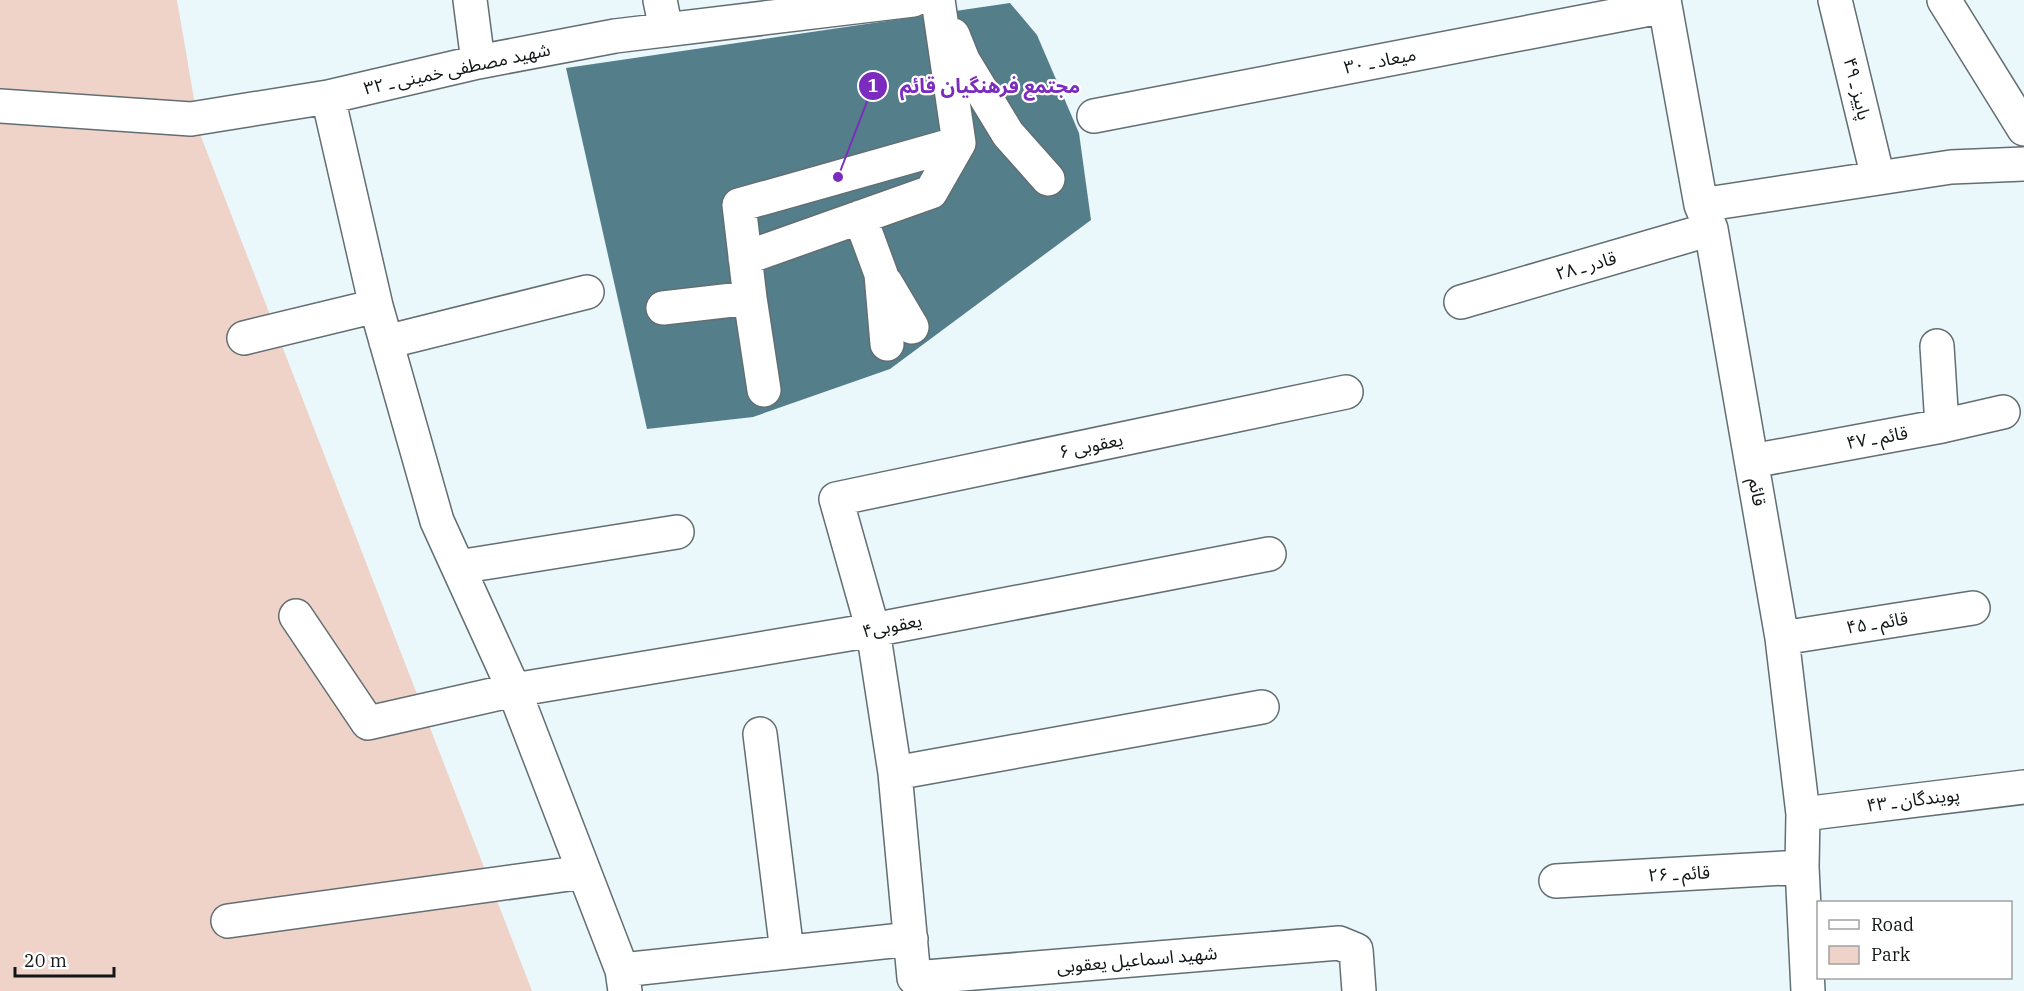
<svg xmlns="http://www.w3.org/2000/svg" width="2024" height="991" font-family="'IBM Plex Serif','Noto Sans Arabic',serif">
  <style>
    .green { fill: #efd3c9 }
    .building { fill: #557e8b }
    .lines { fill: none; stroke-linecap: round; stroke-linejoin: round }
    .minor-casing { stroke: #636e72; stroke-width: 36 }
    .minor { stroke: #fff; stroke-width: 33 }
    .labels { text-anchor: middle; stroke-width: 4.5; stroke-linejoin: round; paint-order: stroke }
    .street-label { font-size: 18px; fill: #111617; stroke: #fff }
    .leader { fill: none; stroke: #7b2cbf; stroke-width: 2 }
    .callout-dot { fill: #7b2cbf; stroke: #fff; stroke-width: 2 }
    .mark-label { font-size: 18px; text-anchor: middle; font-weight: bold; fill: #fff }
    .callout-label { font-size: 20px; text-anchor: middle; font-weight: bold; fill: #7b2cbf; stroke: #fff; stroke-width: 4.5; stroke-linejoin: round; paint-order: stroke }
  </style>
  <rect width="100%" height="100%" fill="#eaf7fb"/>
  <path class="green" d="M 0,0 L 177,0 L 200,134 L 532,991 L 0,991 Z"/>
  <path class="building" d="M 1010,3 L 1037,35 L 1079,133 L 1091,220 L 890,369 L 753,417 L 647,429 L 566,68 Z"/>
  <g class="lines">
    <defs>
      <path id="minor" d="M 470,0 L 478,62
        M 660,0 L 666,30
        M 1664,0 L 1701,205 L 1711,229 L 1782,638 L 1803,814 L 1802,867 L 1808,991
        M 1835,0 L 1878,178
        M 1944,0 L 2024,129
        M 953,35 L 963,60 L 1008,134 L 1048,179
        M 328,97 L 376,306 L 437,521 L 514,690 L 622,970 L 625,991
        M 0,106 L 191,119 L 328,97 L 478,62 L 615,36 L 913,0
        M 1094,116 L 1665,6
        M 1701,205 L 1951,167 L 2024,164
        M 860,217 L 881,274 L 887,344
        M 745,258 L 931,192 L 959,143
        M 886,283 L 912,327
        M 750,298 L 764,390
        M 1461,302 L 1711,229
        M 663,308 L 750,298 L 739,205 L 959,143 L 938,0
        M 244,338 L 376,306
        M 386,342 L 587,292
        M 1937,346 L 1942,426
        M 1346,392 L 836,499 L 873,630 L 895,773 L 914,978 L 1339,943 L 1356,950 L 1359,991
        M 1752,461 L 1942,426 L 2003,412
        M 458,567 L 677,532
        M 296,616 L 368,723 L 514,690 L 873,630 L 1269,554
        M 1782,638 L 1973,608
        M 760,734 L 787,952
        M 895,773 L 1262,707
        M 1803,814 L 2024,787
        M 1556,881 L 1802,867
        M 228,921 L 584,872
        M 622,970 L 911,939"/>
    </defs>
    <use href="#minor" class="minor-casing"/>
    <use href="#minor" class="minor"/>
  </g>
  <g class="labels">
    <g class="street-label">
      <text transform="translate(1380 61) rotate(-11)" y="6">میعاد ـ ۳۰</text>
      <text transform="translate(457 69) rotate(-12)" y="6">شهید مصطفی خمینی ـ ۳۲</text>
      <text transform="translate(1857 89) rotate(76)" y="6">پاییز ـ ۴۹</text>
      <text transform="translate(1586 266) rotate(-16)" y="6">قادر ـ ۲۸</text>
      <text transform="translate(1877 438) rotate(-10)" y="6">قائم ـ ۴۷</text>
      <text transform="translate(1091 446) rotate(-12)" y="6">یعقوبی ۶</text>
      <text transform="translate(1757 492) rotate(80)" y="6">قائم</text>
      <text transform="translate(1877 623) rotate(-9)" y="6">قائم ـ ۴۵</text>
      <text transform="translate(892 626) rotate(-11)" y="6">یعقوبی۴</text>
      <text transform="translate(1913 800) rotate(-7)" y="6">پویندگان ـ ۴۳</text>
      <text transform="translate(1679 874) rotate(-3)" y="6">قائم ـ ۲۶</text>
      <text transform="translate(1137 960) rotate(-5)" y="6">شهید اسماعیل یعقوبی</text>
    </g>
  </g>
  <path class="leader" d="M838 177L873 86"/>
  <g class="callout-dot">
    <circle cx="838" cy="177" r="6"/>
    <circle cx="873" cy="86" r="15"/>
  </g>
  <g class="mark-label">
    <text x="873" y="92">1</text>
  </g>
  <g class="callout-label">
    <text x="990" y="93">مجتمع فرهنگیان قائم</text>
  </g>
  <rect x="1817" y="901" width="195" height="78" fill="#ffffff" stroke="#a0a2a2" stroke-width="1.5"/>
  <rect x="1829" y="920" width="30" height="9" fill="#ffffff" stroke="#a0a2a2" stroke-width="1.5"/>
  <text x="1871" y="931" font-size="18" fill="#111617">Road</text>
  <rect x="1829" y="946" width="30" height="18" fill="#efd3c9" stroke="#a0a2a2" stroke-width="1.5"/>
  <text x="1871" y="961" font-size="18" fill="#111617">Park</text>
  <path d="M15 967v9h99v-9" fill="none" stroke="#111617" stroke-width="3"/>
  <text x="24" y="967" font-size="18" fill="#111617" stroke="#ffffff" stroke-width="4.5" paint-order="stroke">20 m</text>
</svg>
